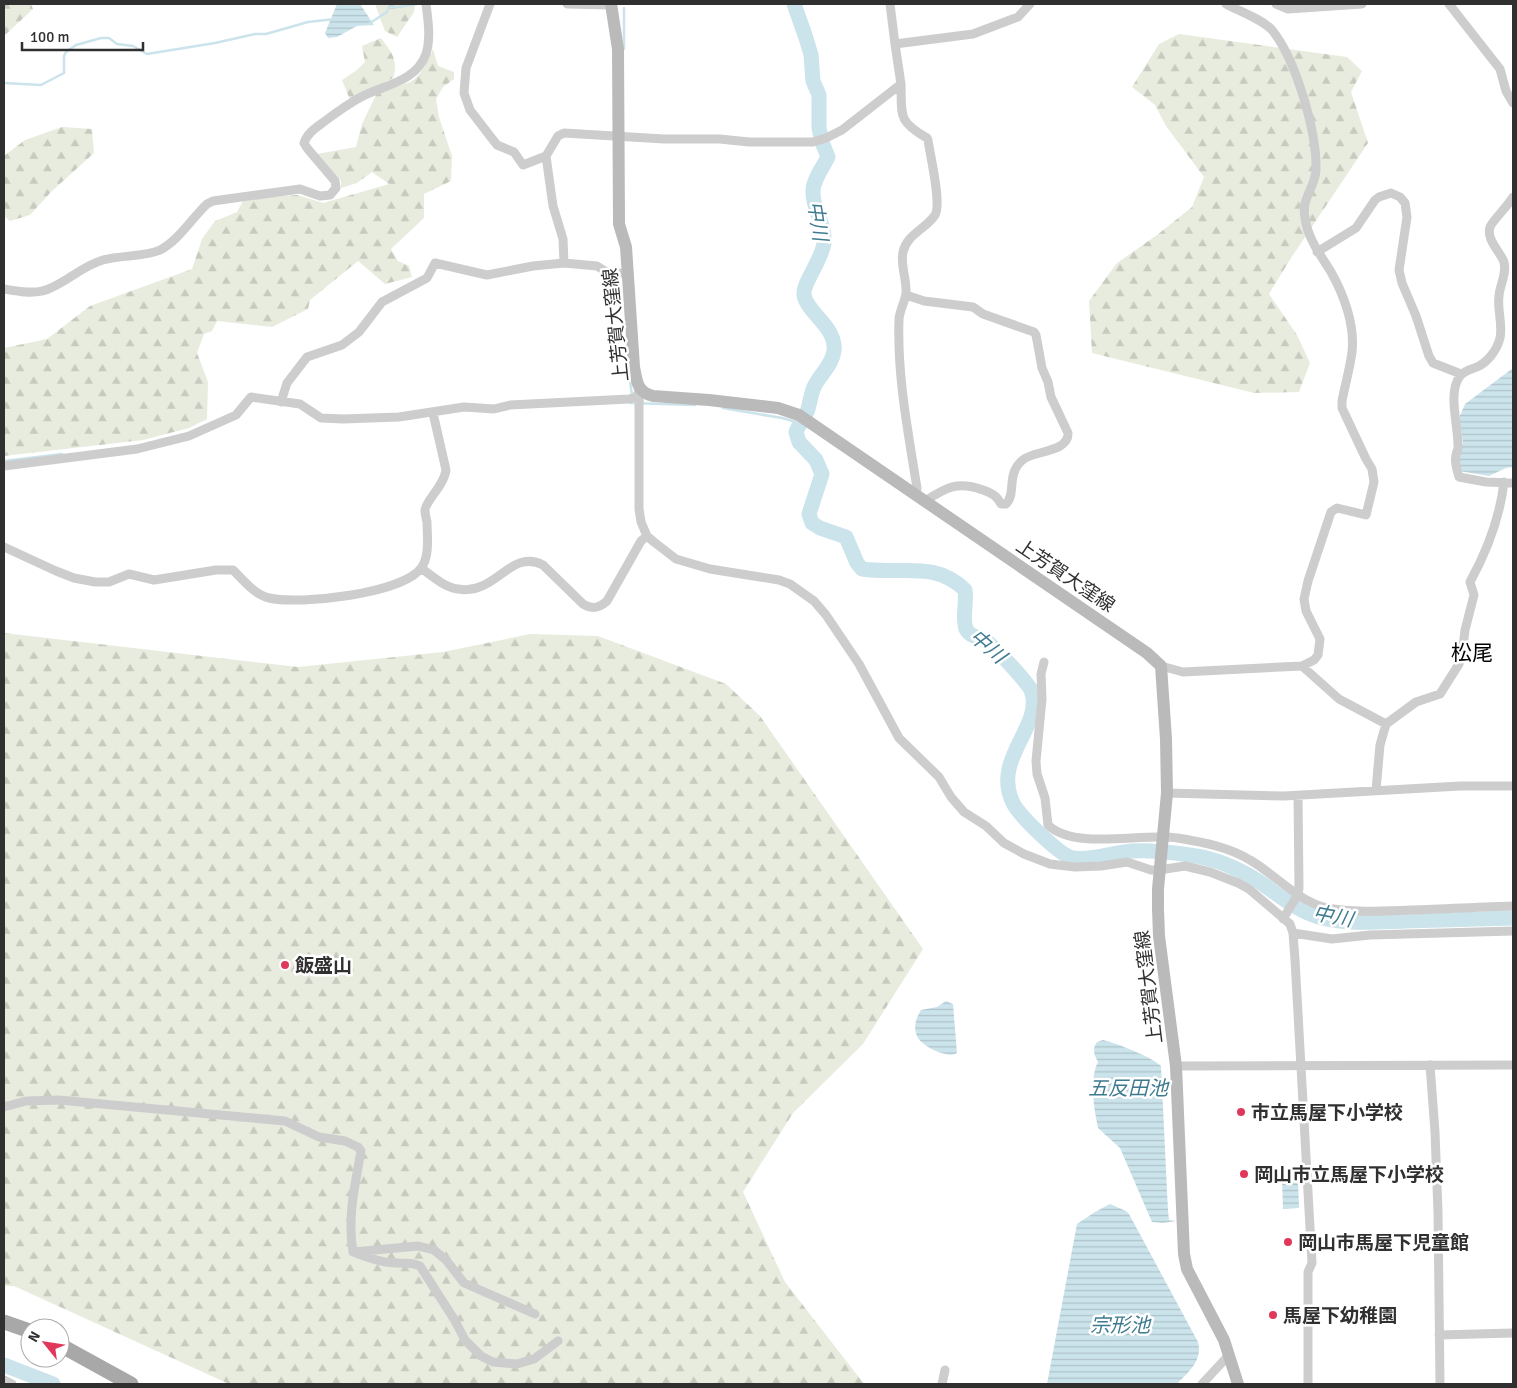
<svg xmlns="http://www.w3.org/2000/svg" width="1517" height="1388" font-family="Signika,'Noto Sans JP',sans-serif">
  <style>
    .forest { fill: url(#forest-firs) }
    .water { fill: url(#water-rules) }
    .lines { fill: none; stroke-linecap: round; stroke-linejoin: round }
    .stream { stroke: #cbe3eb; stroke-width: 2.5 }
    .river { stroke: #cbe3eb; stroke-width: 15 }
    .street { stroke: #cdcdcd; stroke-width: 9 }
    .secondary { stroke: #bababa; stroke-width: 12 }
    .primary { stroke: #a8a8a8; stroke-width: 15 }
    .poi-dot { fill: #e0385a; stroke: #fff; stroke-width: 2 }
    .labels { text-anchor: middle; stroke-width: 5; stroke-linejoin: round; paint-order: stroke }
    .street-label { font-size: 19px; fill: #303030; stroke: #fff }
    .poi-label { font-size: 19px; font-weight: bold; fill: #303030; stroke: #fff; text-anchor: start }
    .water-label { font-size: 20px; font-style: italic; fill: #3f7b90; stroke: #fff }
    .quarter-label { font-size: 21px; fill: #000; stroke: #fff }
  </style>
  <defs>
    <pattern id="forest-firs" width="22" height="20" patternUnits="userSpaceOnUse" patternTransform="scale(1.25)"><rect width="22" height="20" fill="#e8ecde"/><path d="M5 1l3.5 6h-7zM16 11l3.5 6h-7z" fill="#c7cbbf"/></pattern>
    <pattern id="water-rules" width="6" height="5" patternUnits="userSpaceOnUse" patternTransform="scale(1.25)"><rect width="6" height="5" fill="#cbe3eb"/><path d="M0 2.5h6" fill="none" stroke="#afc3ca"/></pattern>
  </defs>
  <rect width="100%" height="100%" fill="#fff"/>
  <path class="forest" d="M 4,4 L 31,4 L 33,9 L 4,36 Z
    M 375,4 L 415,4 L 414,12 L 397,37 L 385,31 Z
    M 1179,34 L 1347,57 L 1362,71 L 1351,92 L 1368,143 L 1291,258 L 1269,294 L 1297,335 L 1310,363 L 1299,392 L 1254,393 L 1092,353 L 1089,301 L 1117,263 L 1157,235 L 1192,207 L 1204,177 L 1166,126 L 1155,105 L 1132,87 L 1159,44 Z
    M 381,38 C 391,51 399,61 393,78 L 350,100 L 342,80 L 357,70 L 365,62 L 362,46 Z
    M 433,49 L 438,66 L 454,72 L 454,79 L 443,87 L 436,99 L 439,117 L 452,156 L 451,181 L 424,194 L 424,218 L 391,249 L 398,261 L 409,266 L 412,277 L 385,284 L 358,261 L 310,300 L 308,309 L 272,327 L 217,321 L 212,331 L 204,334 L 197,353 L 208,382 L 207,419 L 189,428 L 143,440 L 4,456 L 4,348 L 47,339 L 90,306 L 192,269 L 202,239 L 215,221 L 237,212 L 244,199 L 297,195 L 323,203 L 389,184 L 372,172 L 357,183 L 341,188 L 341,181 L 317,154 L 356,147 L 362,124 L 376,95 C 387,90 399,86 410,82 C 421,77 428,60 433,49 Z
    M 62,127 L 92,129 L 94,153 L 51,192 L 30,215 L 10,221 L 4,216 L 4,156 L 25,140 Z
    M 4,633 L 298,667 L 443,652 L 530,634 L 598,636 L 726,684 L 760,716 L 923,949 L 863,1044 L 793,1113 L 743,1192 L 785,1282 L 864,1384 L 229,1384 L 14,1286 L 4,1286 Z"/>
  <path class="water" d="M 337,4 L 360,4 L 374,25 L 357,26 L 337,37 L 328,38 L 325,33 Z
    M 1513,368 L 1513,467 L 1506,468 L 1489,476 L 1459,471 L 1458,463 L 1463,442 L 1459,418 L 1465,404 Z
    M 946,1001 L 953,1004 L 957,1053 C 947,1059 921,1046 917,1036 C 913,1027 916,1018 921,1010 L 937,1007 Z
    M 1103,1040 C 1116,1043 1152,1057 1161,1066 L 1168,1211 L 1169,1220 L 1176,1221 L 1163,1223 L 1152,1222 L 1120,1148 L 1098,1128 C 1094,1108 1089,1080 1098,1062 C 1094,1054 1092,1049 1097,1042 Z
    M 1282,1179 L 1298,1179 L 1299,1208 L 1283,1209 Z
    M 1110,1204 L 1126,1211 L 1129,1214 L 1198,1342 C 1203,1360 1189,1372 1177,1384 L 1047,1384 L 1077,1224 L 1095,1212 Z"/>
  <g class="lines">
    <path class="stream" d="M 624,8 L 624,49
      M 370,23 L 387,12 L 389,7 L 399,7 L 417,4
      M 4,83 L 41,85 L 64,73 L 64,56 L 66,52 L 76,45 L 101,38 L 109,38 L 117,44 L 133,46 L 147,54 L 215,43 L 255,34 L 266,34 L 308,22 L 335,19
      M 629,374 L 632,395
      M 630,403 L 695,405
      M 723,408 L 782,418 L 793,421 L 799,425
      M 4,461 L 62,454"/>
    <path class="river" d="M 794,4 L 806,38 L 811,55 L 813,81 L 819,95 L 819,128 L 822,142 L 828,157 C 823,167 813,180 813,191 C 812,209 826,225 824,243 C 822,260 802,284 804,295 C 807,313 837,327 834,351 C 832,366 820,374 814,387 C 811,394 810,402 808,409 C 806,417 799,424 796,432 L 799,442 L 816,460 L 822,474 L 809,514 L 812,523 L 820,528 L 846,537 L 857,563 L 862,569 C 900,575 935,560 965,590 C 967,602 962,618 966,629 C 970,637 979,637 986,641 C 994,646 1027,682 1031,690 C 1045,726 991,758 1013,803 C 1019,815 1060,856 1073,858 C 1091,861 1114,852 1132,851 C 1149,850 1179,853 1196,856 C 1215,859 1238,869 1255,879 C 1273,890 1288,905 1308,913 C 1338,926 1375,922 1406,921 C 1442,920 1478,919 1513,918
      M 4,1365 L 53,1384"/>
    <path class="street" d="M 490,4 L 466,68 L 464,93 L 470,110 L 497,145 L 514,152 L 523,165 L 546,156 L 558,136 L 564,133 L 664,139 L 720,139 L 749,142 L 813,142 L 826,138 L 842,130 L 901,84 L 895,44 L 973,34 L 1018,17 L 1030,4
      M 567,4 L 612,5
      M 890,4 L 895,44
      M 1276,4 L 1288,9 L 1362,4
      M 1449,4 L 1500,69 L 1506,91 L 1513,103
      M 901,84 C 902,115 897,121 927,138 L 928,140 C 930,155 942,204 935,215 C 926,229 907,234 903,252 C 900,265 907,279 906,293 C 905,302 900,309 899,319 C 897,376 908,431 917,488 L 916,495
      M 546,156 L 553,206 L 563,239 L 564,263
      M 1513,197 C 1508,206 1493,220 1490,227 C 1486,240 1500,251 1504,262 C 1507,274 1500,284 1499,296 C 1497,310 1503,324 1500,338 C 1497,350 1488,362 1477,367 C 1471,369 1464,371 1460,376 C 1447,393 1459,427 1458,448 C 1457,453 1457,450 1456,455 C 1454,462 1457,470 1459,477 L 1486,482 L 1513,483
      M 1317,252 L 1356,228 L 1375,200 L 1379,197 L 1391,193 L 1400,197 L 1405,203 L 1407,217 L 1399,270 L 1402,283 L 1416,316 L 1429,356 L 1433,363 L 1461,374
      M 4,289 C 16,291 30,294 42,291 C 61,287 81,266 103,260 C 121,255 145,257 160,250 C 179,240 192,218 207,204 L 213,201 L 300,189 L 320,196 L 330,195 L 336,188 L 335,181 L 307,148 L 304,143 C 307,133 317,127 325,121 C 337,112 348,104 361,97 C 384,85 416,82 426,54 C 431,38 428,20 426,4
      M 906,295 L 924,301 L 973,307 L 983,314 L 1034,332 L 1036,335 L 1042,368 L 1048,382 L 1051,397 L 1068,433 C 1069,452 1034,451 1024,459 C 1005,473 1017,494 1006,504 L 1001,504 C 997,496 992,493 983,490 C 957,481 947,487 925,501
      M 640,390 L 639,404 L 639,509 L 641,522 L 647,536 L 654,542 L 676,559 L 710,569 L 779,580 L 790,584 L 814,601 L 826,615 L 859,664 L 899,738 L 939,777 L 951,797 L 964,812 L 986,826 L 1004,843 L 1024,854 L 1050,864 L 1075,867 L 1101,866 L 1127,862 L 1151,870 L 1159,870 L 1185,866 L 1210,872 L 1238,883 L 1249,889 L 1290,924 L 1293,933 L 1295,960 L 1312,1263 L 1308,1272 L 1308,1384
      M 281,402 L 287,383 L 307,357 L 342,345 L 359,332 L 382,302 L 427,278 L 435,263 L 487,275 L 533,266 L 564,263 L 597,266 L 608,273 L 627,273
      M 4,466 L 137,449 L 189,436 L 236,415 L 251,397 L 300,404 L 321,418 L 343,419 L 399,417 L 464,407 L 494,409 L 510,405 L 629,399 L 636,397 L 640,390
      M 4,547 L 56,571 L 74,578 L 95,582 L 109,582 L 129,574 L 154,580 L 216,570 L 233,570 C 243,580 255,595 269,598 C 299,605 404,594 422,567 C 430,554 427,536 427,522 C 426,518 425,514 425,510 C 426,500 444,486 446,470 L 433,413
      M 421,568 C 432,576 444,587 458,589 C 496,596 510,548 543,565 L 583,604 C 592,610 599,608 607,601 L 641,541 L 647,536
      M 1044,662 L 1041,674 L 1042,699 L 1036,761 L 1037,774 L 1045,798 L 1048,825 C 1075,851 1143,832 1178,838 C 1202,842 1229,847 1250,860 C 1276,875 1297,901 1327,908 C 1355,913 1383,911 1411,910 C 1445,909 1479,907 1513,906
      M 1161,666 L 1183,672 L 1302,666 L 1314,660 L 1318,655 L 1320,639 L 1306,611 L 1304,599 L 1308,581 L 1331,512 L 1337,508 L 1366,515 L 1374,482 L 1372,469 L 1366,459 L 1342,408 L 1342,401 C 1345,385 1350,368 1352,352 C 1355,325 1344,295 1331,272 C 1320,254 1308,239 1305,218 C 1301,198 1315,188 1316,170 C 1317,133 1296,59 1272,30 C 1262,19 1239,11 1226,4
      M 1302,666 L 1339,699 L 1386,724
      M 1376,790 L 1380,745 L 1386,724 L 1416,702 L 1440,694 L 1459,664 L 1462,656 L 1465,630 L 1474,595 L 1470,582 C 1487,551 1500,517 1504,482
      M 1167,793 L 1284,796 L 1460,786 L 1513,786
      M 1283,919 L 1298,894 L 1299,888 L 1298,796
      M 1293,933 L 1332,939 L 1370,935 L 1513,931
      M 1430,1065 L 1435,1132 L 1438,1212 L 1440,1384
      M 1176,1066 L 1513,1065
      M 4,1107 L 26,1101 L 59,1100 L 285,1121 L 319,1137 L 345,1141 L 358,1147 L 361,1151 C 355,1185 347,1218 353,1252 L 418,1246 L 434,1250 L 446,1260 L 464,1283 L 535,1314
      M 353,1252 C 367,1257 382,1263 397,1263 C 406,1264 411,1262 420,1266 L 454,1319 L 465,1340 L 481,1356 L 493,1362 L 517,1364 L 534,1359 L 558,1341
      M 1439,1335 L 1513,1333
      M 4,1380 L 12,1384
      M 942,1384 L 945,1370
      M 1202,1384 L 1229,1355"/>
    <path class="secondary" d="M 611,4 L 618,49 L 619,224 L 626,247 L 634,367 C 637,382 637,392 653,396 L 709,400 L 778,408 L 799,415 L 1147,653 L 1161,666 L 1166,739 L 1167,793 L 1158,889 L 1158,909 L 1159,936 L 1176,1066 L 1184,1254 L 1187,1269 L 1224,1340 L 1238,1384"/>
    <path class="primary" d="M 4,1322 L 30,1331
      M 60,1345 L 131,1384"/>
  </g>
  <g class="poi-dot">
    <circle cx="285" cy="965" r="5"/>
    <circle cx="1241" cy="1112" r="5"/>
    <circle cx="1244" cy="1174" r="5"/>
    <circle cx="1288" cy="1242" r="5"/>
    <circle cx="1273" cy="1315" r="5"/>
  </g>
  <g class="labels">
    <g class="street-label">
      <text transform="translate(615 325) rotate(-96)" y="7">上芳賀大窪線</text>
      <text transform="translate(1066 575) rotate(34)" y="7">上芳賀大窪線</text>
      <text transform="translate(1148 987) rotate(-97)" y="7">上芳賀大窪線</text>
    </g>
    <g class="poi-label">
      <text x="295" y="972">飯盛山</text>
      <text x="1251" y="1119">市立馬屋下小学校</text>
      <text x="1254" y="1181">岡山市立馬屋下小学校</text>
      <text x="1298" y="1249">岡山市馬屋下児童館</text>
      <text x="1283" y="1322">馬屋下幼稚園</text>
    </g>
    <g class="water-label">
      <text transform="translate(818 221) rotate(81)" y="7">中川</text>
      <text transform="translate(988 646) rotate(41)" y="7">中川</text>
      <text transform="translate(1333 916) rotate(11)" y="7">中川</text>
      <text x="1128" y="1095">五反田池</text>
      <text x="1120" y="1332">宗形池</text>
    </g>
    <g class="quarter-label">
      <text x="1472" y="660">松尾</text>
    </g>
  </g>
  <rect width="1517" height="1388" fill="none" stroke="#303030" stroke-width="10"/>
  <g transform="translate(45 1343) rotate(300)"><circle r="24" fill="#ffffff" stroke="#acacac"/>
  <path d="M0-4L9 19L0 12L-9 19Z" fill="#e0385a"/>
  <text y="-8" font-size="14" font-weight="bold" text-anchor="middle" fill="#303030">N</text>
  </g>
  <path d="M22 42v8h121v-8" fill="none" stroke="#303030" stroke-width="2.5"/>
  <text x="30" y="42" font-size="15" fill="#303030" stroke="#ffffff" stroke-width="4" paint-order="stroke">100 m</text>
</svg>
